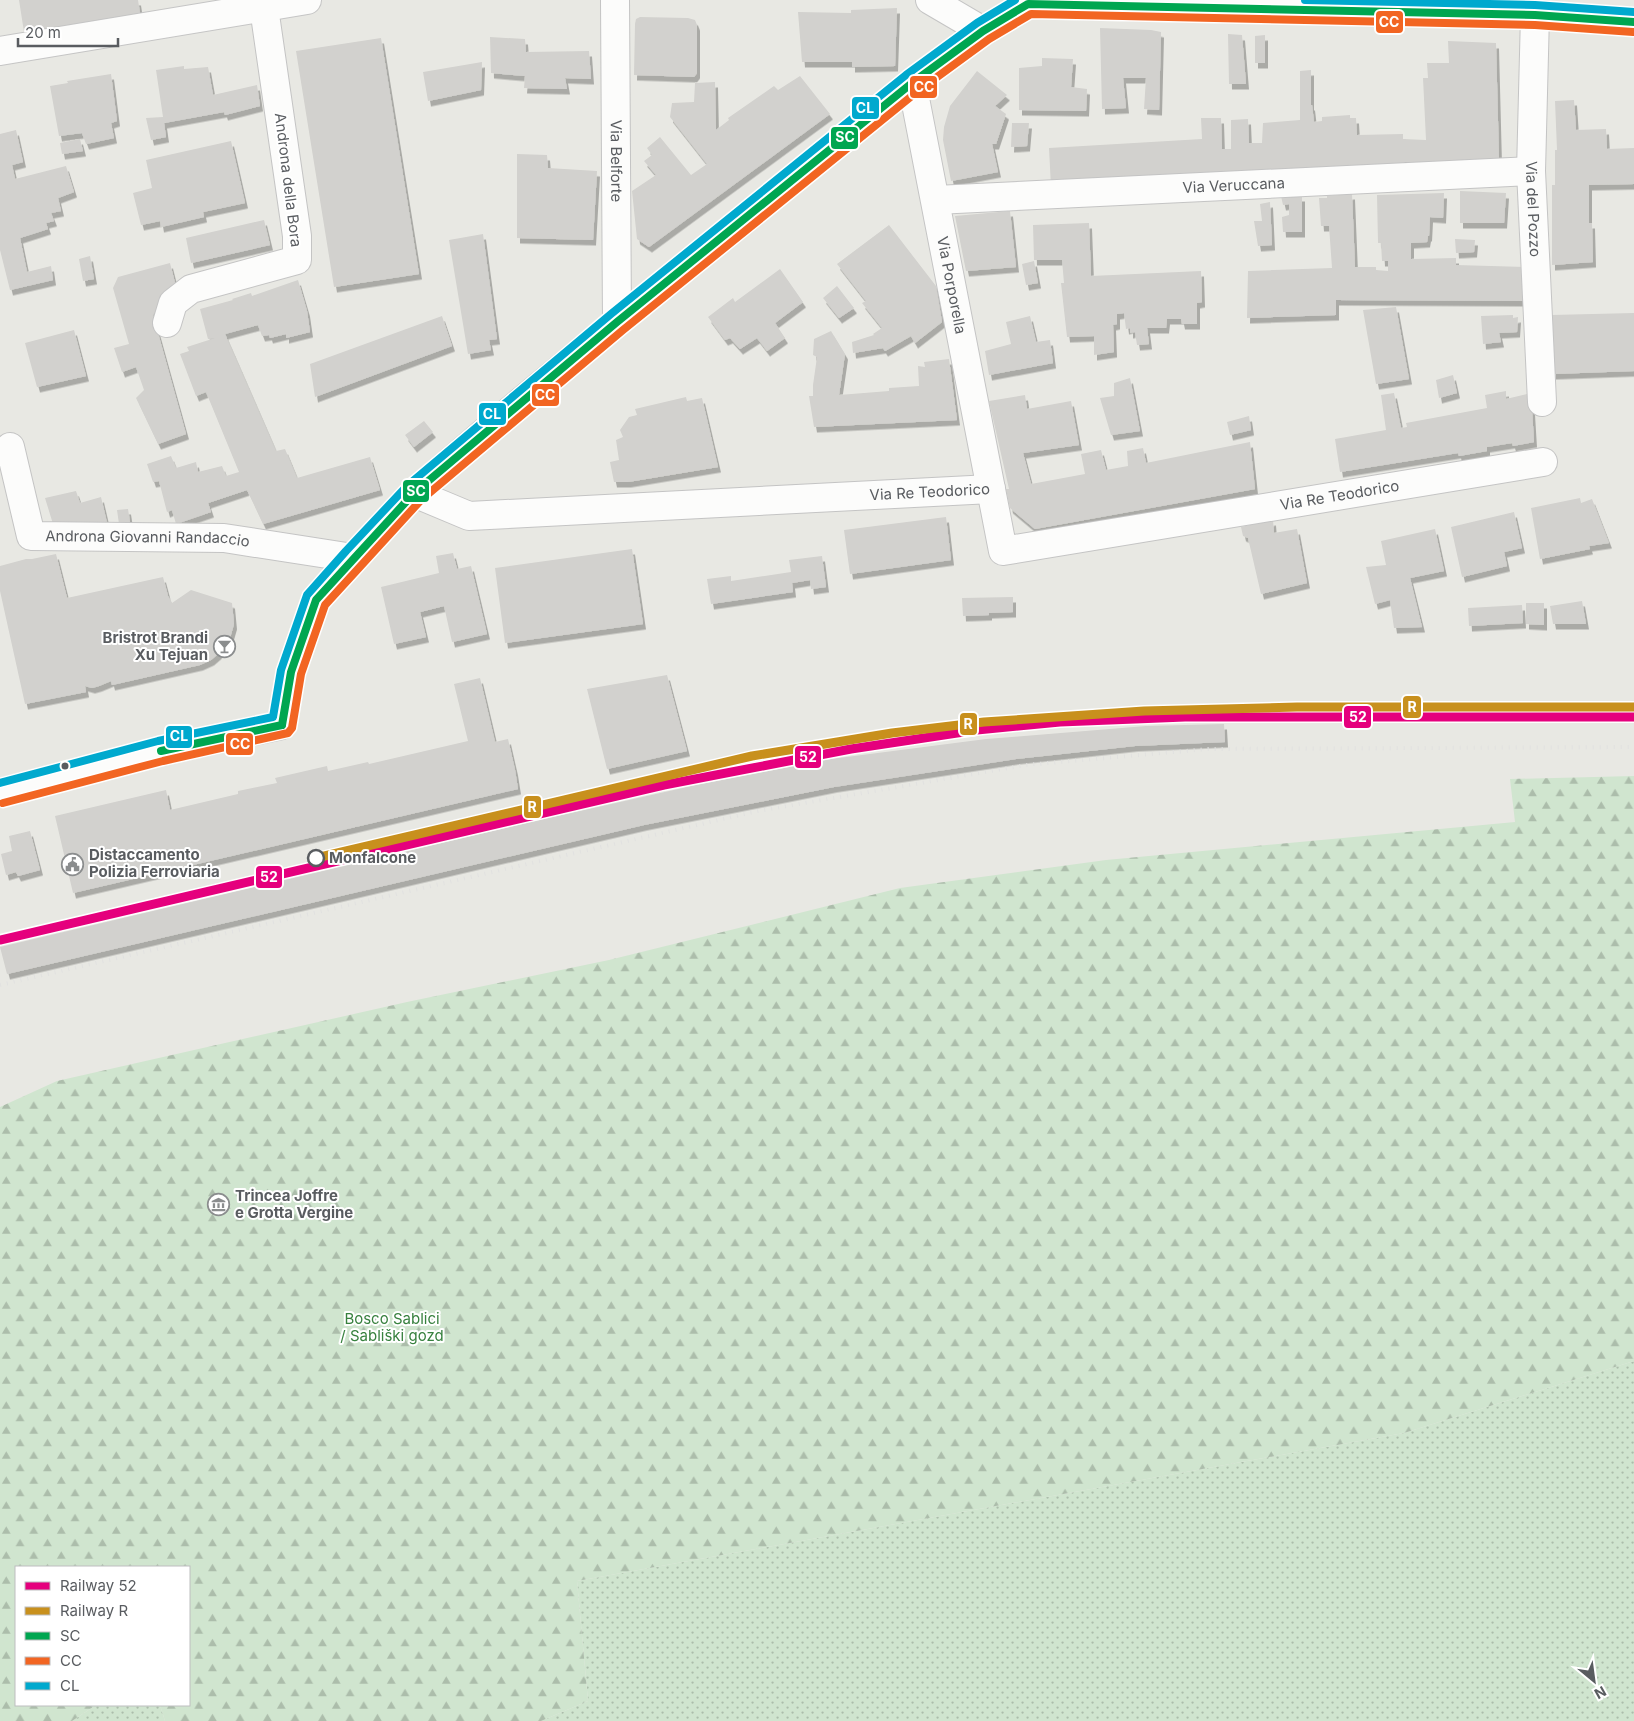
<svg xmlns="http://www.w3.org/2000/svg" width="1634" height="1721" font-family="Inter,sans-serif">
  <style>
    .grass { fill: url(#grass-dots) }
    .forest { fill: url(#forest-firs) }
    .building { fill: #d2d1ce; filter: url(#shadow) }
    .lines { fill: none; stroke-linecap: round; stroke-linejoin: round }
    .street-casing { stroke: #c4c4c4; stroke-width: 30 }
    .secondary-casing { stroke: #c5c5c5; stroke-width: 30 }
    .street { stroke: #fcfcfb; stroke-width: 28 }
    .secondary { stroke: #fcfcfb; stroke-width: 28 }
    .rail { stroke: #e1e1e0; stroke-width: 4; stroke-dasharray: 1 6; stroke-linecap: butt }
    .bus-1-casing { stroke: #fff; stroke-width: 11 }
    .bus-2-casing { stroke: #fff; stroke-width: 11 }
    .bus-3-casing { stroke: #fff; stroke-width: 11 }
    .bus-1 { stroke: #00a651; stroke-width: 8 }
    .bus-2 { stroke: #f26522; stroke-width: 8 }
    .bus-3 { stroke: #00a9ce; stroke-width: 8 }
    .rail-1-casing { stroke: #fff; stroke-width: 12 }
    .rail-2-casing { stroke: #fff; stroke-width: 12 }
    .rail-1 { stroke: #e5007d; stroke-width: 9 }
    .rail-2 { stroke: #c8901d; stroke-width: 9 }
    .bus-dot { fill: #595c60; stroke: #fff; stroke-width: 2 }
    .stop-dot { fill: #fff; stroke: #595c60; stroke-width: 2.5 }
    .labels { text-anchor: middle; stroke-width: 4; stroke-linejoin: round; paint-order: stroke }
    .street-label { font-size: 15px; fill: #595c60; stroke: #fff }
    .poi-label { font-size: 15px; font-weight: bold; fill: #595c60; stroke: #fff; text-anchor: start }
    .stop-label { font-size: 15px; font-weight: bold; fill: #595c60; stroke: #fff; text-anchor: start }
    .park-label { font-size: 15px; fill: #37813e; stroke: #fff }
    .line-badge { stroke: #fff; stroke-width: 2 }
    .badge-label { font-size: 14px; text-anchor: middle; font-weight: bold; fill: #fff }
  </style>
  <defs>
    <pattern id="grass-dots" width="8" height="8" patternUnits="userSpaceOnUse" patternTransform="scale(1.25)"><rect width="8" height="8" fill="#d0e5cf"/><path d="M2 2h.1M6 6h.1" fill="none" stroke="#acbdab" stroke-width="1.8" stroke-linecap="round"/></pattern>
    <pattern id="forest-firs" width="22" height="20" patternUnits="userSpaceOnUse" patternTransform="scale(1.25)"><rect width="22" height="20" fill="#d0e5cf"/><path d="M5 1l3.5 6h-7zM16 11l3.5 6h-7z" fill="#acbdab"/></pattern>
    <filter id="shadow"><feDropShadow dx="3" dy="5.5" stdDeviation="0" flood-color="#0004"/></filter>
  </defs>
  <rect width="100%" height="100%" fill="#e8e8e3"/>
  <path class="grass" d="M 1634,1361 L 1634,1721 L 541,1721 L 588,1701 L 577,1581 L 1404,1433 Z
    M 96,1705 L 160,1705 L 165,1721 L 72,1721 Z"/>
  <path class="forest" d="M 1634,776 L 1634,1361 L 1404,1433 L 577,1581 L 588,1701 L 541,1721 L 165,1721 L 160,1705 L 189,1705 L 189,1567 L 16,1567 L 16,1705 L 96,1705 L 72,1721 L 0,1721 L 0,1107 L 57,1081 L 407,1002 L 609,960 L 900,888 L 1106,860 L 1515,822 L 1510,779 Z"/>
  <path class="building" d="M 19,0 L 138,0 L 140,13 L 24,32 Z
    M 897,8 L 895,66 L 852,67 L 852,62 L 802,62 L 798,12 L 851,13 L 851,10 Z
    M 640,17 L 688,18 L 695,20 L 697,25 L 697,73 L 694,77 L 634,75 L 635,24 L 636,19 Z
    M 1100,28 L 1151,30 L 1161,32 L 1159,110 L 1144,109 L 1146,78 L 1123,78 L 1126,108 L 1102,109 Z
    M 1228,34 L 1242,35 L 1246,84 L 1229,84 Z
    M 1265,35 L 1265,63 L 1255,63 L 1255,36 Z
    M 490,37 L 525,39 L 526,52 L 589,51 L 591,79 L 565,78 L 567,89 L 524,88 L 525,76 L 491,73 Z
    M 381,38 L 419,274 L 334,287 L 296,51 Z
    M 1448,41 L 1496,43 L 1499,159 L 1452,161 L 1452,163 L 1422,164 L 1422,162 L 1404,162 L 1405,165 L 1051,187 L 1049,148 L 1202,139 L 1201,118 L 1221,118 L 1222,149 L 1231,149 L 1231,120 L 1248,119 L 1249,143 L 1262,143 L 1263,123 L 1300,120 L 1300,71 L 1311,70 L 1311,105 L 1312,105 L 1314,122 L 1322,121 L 1322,117 L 1350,115 L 1350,118 L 1356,118 L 1357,135 L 1403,134 L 1403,139 L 1426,140 L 1423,78 L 1428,78 L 1427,63 L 1449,63 Z
    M 1042,58 L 1073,59 L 1071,87 L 1087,89 L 1086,111 L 1019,110 L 1019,68 L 1042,66 Z
    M 482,62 L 481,90 L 428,101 L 423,72 Z
    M 184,66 L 184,69 L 208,67 L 213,95 L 257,85 L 260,106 L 225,115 L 224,112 L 164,123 L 166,137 L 151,140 L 146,118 L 163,117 L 156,70 Z
    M 977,71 L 1007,95 L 995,106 L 1006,114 L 996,144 L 992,144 L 998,172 L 951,181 L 943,140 L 944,127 L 950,106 Z
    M 111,74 L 117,121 L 111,123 L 114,138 L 86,144 L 82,133 L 59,136 L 50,86 L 68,83 L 67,81 Z
    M 800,76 L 830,114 L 649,247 L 637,239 L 632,191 L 656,175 L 644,161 L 652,155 L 647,148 L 660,137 L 691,175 L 707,164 L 670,117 L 672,103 L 694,102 L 695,83 L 715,82 L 716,130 L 729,120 L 728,118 L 774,86 L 778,90 Z
    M 1574,100 L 1576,130 L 1606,129 L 1607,149 L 1634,148 L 1634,184 L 1589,185 L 1589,223 L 1592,223 L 1593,262 L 1552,265 L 1552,185 L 1555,185 L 1555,150 L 1557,150 L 1555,101 Z
    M 1012,123 L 1029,123 L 1027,146 L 1011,147 Z
    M 16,130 L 23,162 L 12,165 L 15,179 L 66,166 L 74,192 L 58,198 L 61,211 L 51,213 L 54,221 L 46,223 L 48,229 L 20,238 L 27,272 L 51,266 L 53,280 L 10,290 L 0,250 L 0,134 Z
    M 80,139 L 83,151 L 62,154 L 60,143 Z
    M 231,141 L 245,203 L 203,212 L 204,217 L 161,227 L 160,221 L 141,225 L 133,193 L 152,188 L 146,160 Z
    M 517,154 L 547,155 L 548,168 L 597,171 L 593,240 L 517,238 Z
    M 1460,191 L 1506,193 L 1504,223 L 1460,223 Z
    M 1444,193 L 1443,218 L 1430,217 L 1429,236 L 1428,236 L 1427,242 L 1411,243 L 1411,259 L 1456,258 L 1456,265 L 1528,267 L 1527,301 L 1336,300 L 1336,315 L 1247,318 L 1248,271 L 1332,268 L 1329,226 L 1321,226 L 1319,198 L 1327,198 L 1327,196 L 1352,194 L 1355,267 L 1376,267 L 1376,270 L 1388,271 L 1388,261 L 1382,261 L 1381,243 L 1378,243 L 1377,195 Z
    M 1281,196 L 1302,196 L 1302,232 L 1283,232 L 1282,217 L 1289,215 L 1289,204 L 1283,205 Z
    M 1270,202 L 1272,245 L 1258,246 L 1254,221 L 1262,221 L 1260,204 Z
    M 1010,211 L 1016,267 L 966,271 L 955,216 Z
    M 264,220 L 270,245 L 191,263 L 186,238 Z
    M 1089,223 L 1091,276 L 1201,271 L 1202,302 L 1197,303 L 1197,324 L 1182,324 L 1181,319 L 1167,319 L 1166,328 L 1147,328 L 1149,344 L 1137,345 L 1135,332 L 1130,333 L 1130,328 L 1126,329 L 1124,313 L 1117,314 L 1117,324 L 1113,325 L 1114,352 L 1094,355 L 1094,336 L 1067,337 L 1061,283 L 1064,283 L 1062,260 L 1034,260 L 1033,225 Z
    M 889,225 L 936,286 L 942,322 L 915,343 L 911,336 L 885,351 L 883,348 L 853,353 L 852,342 L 874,335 L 873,334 L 882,328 L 862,303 L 866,301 L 837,264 Z
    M 483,234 L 497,339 L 489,340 L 491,350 L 468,354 L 449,240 Z
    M 1455,239 L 1475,240 L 1474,252 L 1456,253 Z
    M 90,256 L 94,279 L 83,281 L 79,259 Z
    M 1034,261 L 1038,283 L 1026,285 L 1022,264 Z
    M 170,263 L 175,283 L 153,315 L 186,434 L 158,444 L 136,398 L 144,390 L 136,367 L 122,372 L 114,348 L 129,344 L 113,288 L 118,277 Z
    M 780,269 L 803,302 L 775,323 L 785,338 L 767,351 L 757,338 L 740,349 L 730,338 L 725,340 L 708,317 L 733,298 L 735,302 Z
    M 298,280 L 307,311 L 310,332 L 286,338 L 286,334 L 270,338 L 269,335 L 262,336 L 258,325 L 225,334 L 276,451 L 285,449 L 297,478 L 370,457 L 380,490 L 263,524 L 247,490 L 208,503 L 211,512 L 176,524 L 172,510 L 167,512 L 159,481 L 153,482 L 147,464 L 171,456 L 176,468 L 196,462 L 198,472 L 222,466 L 226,476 L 239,472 L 206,392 L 196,396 L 180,354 L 189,351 L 187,347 L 215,338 L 208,339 L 200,309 L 233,300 L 232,299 L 251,293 L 252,296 Z
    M 837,286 L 854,308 L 839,318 L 823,298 Z
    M 1396,307 L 1409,379 L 1376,384 L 1363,310 Z
    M 1634,313 L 1634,371 L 1553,374 L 1551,315 Z
    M 1513,315 L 1513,318 L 1518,317 L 1517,332 L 1499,333 L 1501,342 L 1483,344 L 1481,316 Z
    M 442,316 L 452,346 L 315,397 L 310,364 Z
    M 1030,316 L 1036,342 L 1050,340 L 1053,363 L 989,375 L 985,351 L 1011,344 L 1006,322 Z
    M 74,330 L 86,376 L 37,387 L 25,343 Z
    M 831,331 L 845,354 L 839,395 L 889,391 L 889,388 L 919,386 L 918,366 L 925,367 L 924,362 L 949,359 L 957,420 L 814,427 L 809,396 L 813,396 L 813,385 L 817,357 L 813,355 L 814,339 Z
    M 1453,375 L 1457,393 L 1439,398 L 1436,380 Z
    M 1130,378 L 1140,431 L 1111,435 L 1100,398 L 1114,396 L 1114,383 Z
    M 1506,391 L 1506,399 L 1531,393 L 1534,442 L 1513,446 L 1512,443 L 1487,447 L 1487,451 L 1459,456 L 1458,453 L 1340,472 L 1335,439 L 1386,430 L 1381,395 L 1394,393 L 1401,428 L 1407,427 L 1406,423 L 1487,408 L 1485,395 Z
    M 1025,395 L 1027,409 L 1071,401 L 1079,445 L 1023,453 L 1031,484 L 1085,474 L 1081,454 L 1101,450 L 1106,470 L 1128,466 L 1127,451 L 1143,448 L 1146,463 L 1250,442 L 1255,489 L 1035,529 L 1010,508 L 1006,489 L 1009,489 L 989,401 Z
    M 686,397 L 687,401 L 702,398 L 718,467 L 628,482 L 614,482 L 610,462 L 619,460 L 616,440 L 623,437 L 620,430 L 629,417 L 637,415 L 635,409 Z
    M 1249,416 L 1251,430 L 1230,435 L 1227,422 Z
    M 424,421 L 433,432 L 414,447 L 405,435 Z
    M 76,491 L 80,503 L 101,497 L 107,523 L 53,524 L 45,498 Z
    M 1580,498 L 1581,503 L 1592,499 L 1609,543 L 1589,546 L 1590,549 L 1540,559 L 1531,508 Z
    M 128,509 L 130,522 L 119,524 L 117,510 Z
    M 1514,512 L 1522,548 L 1504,552 L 1507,566 L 1462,577 L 1451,527 Z
    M 946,517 L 951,560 L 850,574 L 844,530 Z
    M 1273,520 L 1274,533 L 1297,529 L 1307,583 L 1261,594 L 1248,538 L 1243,536 L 1241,527 Z
    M 1435,529 L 1444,571 L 1410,578 L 1422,627 L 1394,628 L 1390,600 L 1375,604 L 1366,567 L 1386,565 L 1381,541 Z
    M 632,549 L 643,624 L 505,643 L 495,568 Z
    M 453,553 L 457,569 L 471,566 L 487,634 L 452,642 L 444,606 L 420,612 L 426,637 L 394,644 L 381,587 L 439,573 L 436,556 Z
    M 56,554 L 67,598 L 163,577 L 168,596 L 172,603 L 191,590 L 232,603 L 234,624 L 230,638 L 218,654 L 211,660 L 200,665 L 112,685 L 111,681 L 99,686 L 92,688 L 85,686 L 86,692 L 25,704 L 0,591 L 0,566 L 26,559 L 32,559 Z
    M 822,556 L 826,587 L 811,589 L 810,580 L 792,583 L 793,592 L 711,604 L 707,579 L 731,576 L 731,581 L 791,572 L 789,560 Z
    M 1013,597 L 1013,612 L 989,613 L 989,615 L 963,616 L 962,598 Z
    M 1582,601 L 1586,624 L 1553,624 L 1550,606 Z
    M 1526,603 L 1544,603 L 1544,625 L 1526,624 Z
    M 1522,605 L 1523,623 L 1469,626 L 1468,608 Z
    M 667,675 L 687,751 L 607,769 L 587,689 Z
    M 480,678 L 495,742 L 508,739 L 515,770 L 518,789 L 73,893 L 55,816 L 166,790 L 170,810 L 238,794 L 238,791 L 277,783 L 275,778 L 327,766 L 328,771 L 368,762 L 369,764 L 468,741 L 454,684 Z
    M 1224,724 L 1225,742 L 1135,746 L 1016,759 L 834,787 L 644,825 L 7,974 L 0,947 L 531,822 L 696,785 L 831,759 L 986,739 L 1146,726 Z
    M 30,831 L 40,870 L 18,876 L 16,872 L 6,875 L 1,854 L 12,851 L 9,836 Z"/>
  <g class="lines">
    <defs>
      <g id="street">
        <path id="s1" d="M 615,0 L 617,322"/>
        <path id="s2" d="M 1535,15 L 1531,171 L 1542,402"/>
        <path id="s3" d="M 912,83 L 1003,551 L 1543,462"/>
        <path id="s4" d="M 936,200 L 1531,171"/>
        <path d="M 167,323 L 173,303 L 191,289 L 297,260 L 297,236 L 264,8"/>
        <path id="s5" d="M 10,447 L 31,536 L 224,538 L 353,558"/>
        <path id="s6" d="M 414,493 L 469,516 L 991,489"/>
        <path d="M 0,793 L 161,751 L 282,725 L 291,672 L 316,600 L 353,558 L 414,493 L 493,425 L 617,322 L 912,83 L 983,31"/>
      </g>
      <path id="secondary" d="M 930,0 L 983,31 L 1028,4 L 1535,15 L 1634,22
        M 0,51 L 307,0"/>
    </defs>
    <use href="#street" class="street-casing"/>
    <use href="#secondary" class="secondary-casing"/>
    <use href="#street" class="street"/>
    <use href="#secondary" class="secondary"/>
    <path class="rail" d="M 0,985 L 758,811 L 1026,765 L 1208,749 L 1634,747"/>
    <defs>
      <path id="bus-1" d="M 282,725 L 291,672 L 316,600 L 414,493 L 617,322 L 912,83 L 983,31 L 1028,4 L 1535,15 L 1634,22
        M 161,751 L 282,725"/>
      <path id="bus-2" d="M 3,803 L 163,761 L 288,733 L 292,728 L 301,674 L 325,605 L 421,500 L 623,330 L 918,91 L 989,39 L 1031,14 L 1535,25 L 1633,32"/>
      <path id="bus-3" d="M 1305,0 L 1535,5 L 1634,12
        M 0,783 L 158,741 L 273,717 L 281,670 L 307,595 L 346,551 L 407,486 L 611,314 L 906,75 L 977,23 L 1015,0"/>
    </defs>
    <use href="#bus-1" class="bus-1-casing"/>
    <use href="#bus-2" class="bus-2-casing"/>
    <use href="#bus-3" class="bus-3-casing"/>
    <use href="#bus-1" class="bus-1"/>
    <use href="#bus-2" class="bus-2"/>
    <use href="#bus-3" class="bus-3"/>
    <defs>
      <path id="rail-1" d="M 0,940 L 664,785 L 851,749 L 977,730 L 1060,722 L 1185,717 L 1634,717"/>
      <path id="rail-2" d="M 316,858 L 752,756 L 892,733 L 984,722 L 1144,711 L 1297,707 L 1634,707"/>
    </defs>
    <use href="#rail-1" class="rail-1-casing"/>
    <use href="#rail-2" class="rail-2-casing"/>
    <use href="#rail-1" class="rail-1"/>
    <use href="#rail-2" class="rail-2"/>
  </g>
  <defs>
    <symbol id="bar-ring" viewBox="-11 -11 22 22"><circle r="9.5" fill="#fff" stroke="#8b8d8e" stroke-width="1.5"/><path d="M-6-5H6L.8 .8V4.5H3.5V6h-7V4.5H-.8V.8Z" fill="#8b8d8e"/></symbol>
    <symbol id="civic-ring" viewBox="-11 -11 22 22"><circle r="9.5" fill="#fff" stroke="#8b8d8e" stroke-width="1.5"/><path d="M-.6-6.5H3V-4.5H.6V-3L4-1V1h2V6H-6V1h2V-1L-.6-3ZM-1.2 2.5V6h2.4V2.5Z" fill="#8b8d8e"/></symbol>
    <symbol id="museum-ring" viewBox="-11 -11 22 22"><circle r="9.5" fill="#fff" stroke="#8b8d8e" stroke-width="1.5"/><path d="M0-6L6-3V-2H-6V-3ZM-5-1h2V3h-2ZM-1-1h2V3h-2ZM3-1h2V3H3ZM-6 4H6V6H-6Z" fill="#8b8d8e"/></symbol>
  </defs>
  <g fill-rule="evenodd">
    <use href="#bar-ring" x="212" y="634" width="25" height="25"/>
    <use href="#civic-ring" x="60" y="852" width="25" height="25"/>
    <use href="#museum-ring" x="206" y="1192" width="25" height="25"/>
  </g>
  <circle class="bus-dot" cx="65" cy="766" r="4.5"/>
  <circle class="stop-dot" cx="316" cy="858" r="8"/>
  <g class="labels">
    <g class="street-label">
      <text dy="5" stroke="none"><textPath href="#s1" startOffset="161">Via Belforte</textPath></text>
      <text transform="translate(288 180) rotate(83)" y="5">Androna della Bora</text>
      <text dy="5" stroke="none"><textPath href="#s4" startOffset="298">Via Veruccana</textPath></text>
      <text dy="5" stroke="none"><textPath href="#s2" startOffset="194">Via del Pozzo</textPath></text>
      <text dy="5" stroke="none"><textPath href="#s3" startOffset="206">Via Porporella</textPath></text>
      <text dy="5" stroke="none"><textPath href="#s6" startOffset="521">Via Re Teodorico</textPath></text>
      <text dy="5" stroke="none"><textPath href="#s3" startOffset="818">Via Re Teodorico</textPath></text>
      <text dy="5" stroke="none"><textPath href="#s5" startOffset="208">Androna Giovanni Randaccio</textPath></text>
    </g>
    <g class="poi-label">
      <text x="208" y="643" text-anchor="end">Bristrot Brandi<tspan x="208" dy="17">Xu Tejuan</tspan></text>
      <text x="89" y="860">Distaccamento<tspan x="89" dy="17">Polizia Ferroviaria</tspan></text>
      <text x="235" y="1201">Trincea Joffre<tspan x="235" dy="17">e Grotta Vergine</tspan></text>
    </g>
    <g class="stop-label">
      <text x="329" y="863">Monfalcone</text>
    </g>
    <g class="park-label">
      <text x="392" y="1324">Bosco Sablici<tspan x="392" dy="17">/ Sabliški gozd</tspan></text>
    </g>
  </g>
  <g class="line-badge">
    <rect x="1375" y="10" width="29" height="24" rx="5" fill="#f26522"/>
    <rect x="909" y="75" width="29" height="24" rx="5" fill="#f26522"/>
    <rect x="851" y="96" width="29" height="24" rx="5" fill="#00a9ce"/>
    <rect x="830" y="126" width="29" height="24" rx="5" fill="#00a651"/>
    <rect x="531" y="383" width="29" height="24" rx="5" fill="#f26522"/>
    <rect x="478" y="402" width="29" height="24" rx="5" fill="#00a9ce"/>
    <rect x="402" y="479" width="28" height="24" rx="5" fill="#00a651"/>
    <rect x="1402" y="695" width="20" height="24" rx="5" fill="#c8901d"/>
    <rect x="1343" y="705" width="29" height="24" rx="5" fill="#e5007d"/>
    <rect x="959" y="712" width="19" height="24" rx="5" fill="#c8901d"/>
    <rect x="165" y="725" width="28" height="24" rx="5" fill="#00a9ce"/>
    <rect x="225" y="732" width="29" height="24" rx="5" fill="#f26522"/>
    <rect x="794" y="745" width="28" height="24" rx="5" fill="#e5007d"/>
    <rect x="523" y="795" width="19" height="24" rx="5" fill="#c8901d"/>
    <rect x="255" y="865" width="28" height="24" rx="5" fill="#e5007d"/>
  </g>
  <g class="badge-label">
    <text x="1389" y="27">CC</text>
    <text x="924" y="92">CC</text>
    <text x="865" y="113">CL</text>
    <text x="845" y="142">SC</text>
    <text x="545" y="400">CC</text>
    <text x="492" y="419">CL</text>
    <text x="416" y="496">SC</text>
    <text x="1412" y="712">R</text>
    <text x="1358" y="722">52</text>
    <text x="968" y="729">R</text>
    <text x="179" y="741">CL</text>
    <text x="240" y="749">CC</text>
    <text x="808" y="762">52</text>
    <text x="532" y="812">R</text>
    <text x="269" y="882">52</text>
  </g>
  <rect x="15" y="1566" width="175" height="140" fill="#ffffff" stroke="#bdbebf"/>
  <rect x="25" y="1582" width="25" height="8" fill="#e5007d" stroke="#bdbebf"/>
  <text x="60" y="1591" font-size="15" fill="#595c60">Railway 52</text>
  <rect x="25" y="1607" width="25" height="8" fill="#c8901d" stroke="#bdbebf"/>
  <text x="60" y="1616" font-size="15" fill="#595c60">Railway R</text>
  <rect x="25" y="1632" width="25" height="8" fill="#00a651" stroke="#bdbebf"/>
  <text x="60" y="1641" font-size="15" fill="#595c60">SC</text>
  <rect x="25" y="1657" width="25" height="8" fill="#f26522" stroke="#bdbebf"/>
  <text x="60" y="1666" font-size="15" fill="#595c60">CC</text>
  <rect x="25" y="1682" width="25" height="8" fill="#00a9ce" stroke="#bdbebf"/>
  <text x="60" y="1691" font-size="15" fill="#595c60">CL</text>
  <g transform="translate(1594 1681) rotate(151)" stroke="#ffffff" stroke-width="4" paint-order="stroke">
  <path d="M0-4L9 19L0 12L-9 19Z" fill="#595c60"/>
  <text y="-8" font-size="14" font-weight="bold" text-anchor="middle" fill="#595c60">N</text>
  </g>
  <path d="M18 38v8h100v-8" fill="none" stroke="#595c60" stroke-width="2.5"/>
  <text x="25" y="38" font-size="15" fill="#595c60" stroke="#ffffff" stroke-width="4" paint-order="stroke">20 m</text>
</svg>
